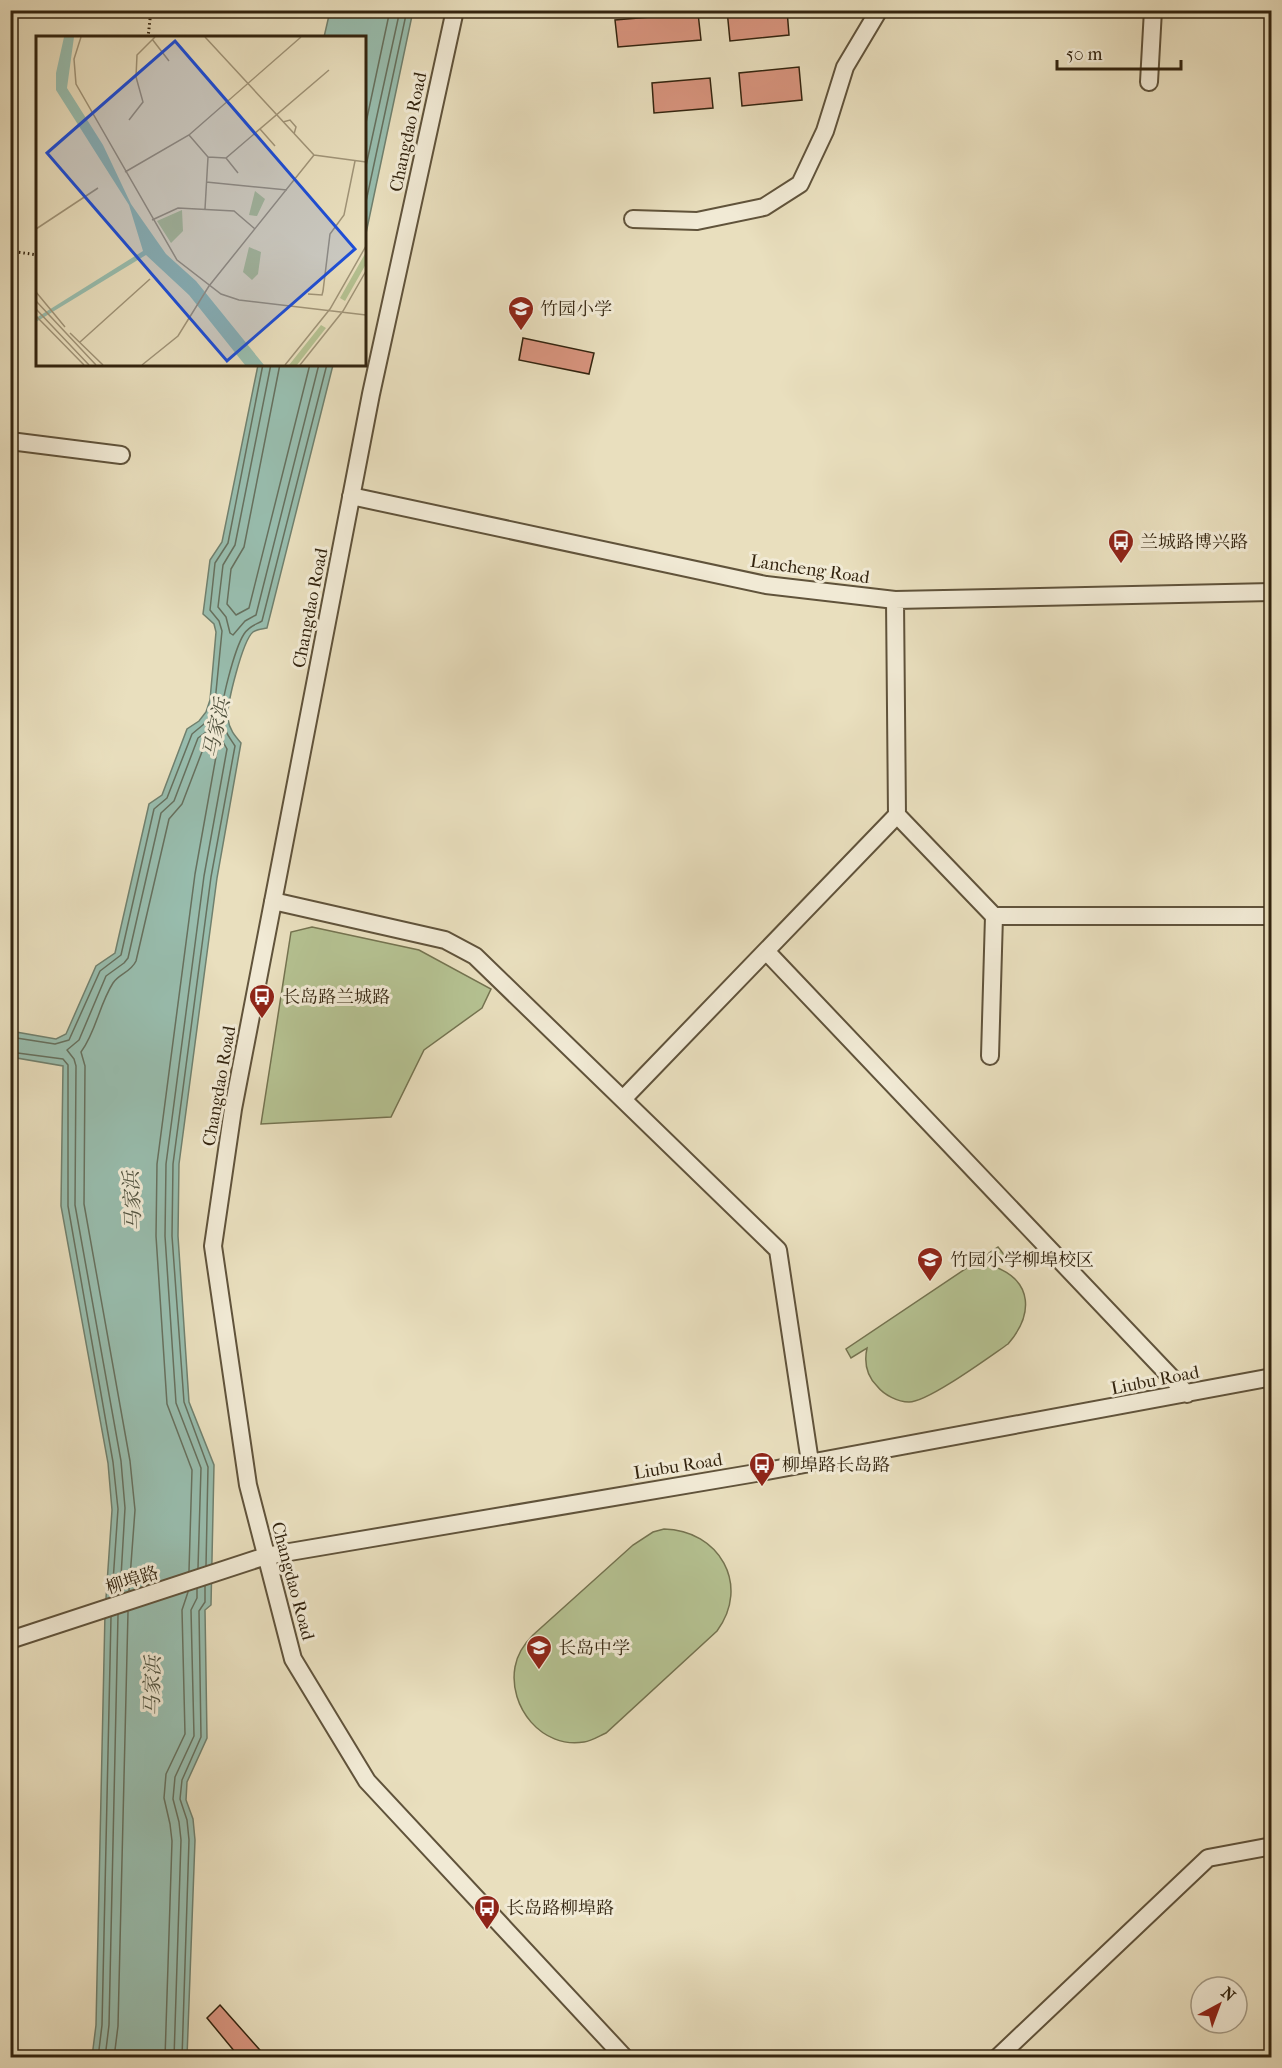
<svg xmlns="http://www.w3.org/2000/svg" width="1282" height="2068" font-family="'IM FELL French Canon','Noto Serif SC',serif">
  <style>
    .green { fill: #b5c292; stroke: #747350; stroke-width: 1.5 }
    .water { fill: #98bdae; stroke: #70806e; stroke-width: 1.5 }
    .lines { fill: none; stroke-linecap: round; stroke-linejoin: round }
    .shore { stroke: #66705e; stroke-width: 1.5 }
    .building { fill: #d8947e; stroke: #33240f; stroke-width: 1.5 }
    .minor-casing { stroke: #60533b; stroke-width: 20 }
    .path { stroke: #33240f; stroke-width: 3; stroke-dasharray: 1.5 3; stroke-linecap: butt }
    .minor { stroke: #f1ead5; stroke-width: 16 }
    .labels { text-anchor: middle; stroke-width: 6; stroke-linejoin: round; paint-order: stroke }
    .street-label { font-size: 18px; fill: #33240f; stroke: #f1ead5 }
    .poi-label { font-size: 18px; fill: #33240f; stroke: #f1ead5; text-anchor: start }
    .water-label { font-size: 20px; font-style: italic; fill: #51523f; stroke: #f1ead5 }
    .inset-road { fill: none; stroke: #a09478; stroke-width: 1.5 }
    .view { fill: #1d4ed8; fill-opacity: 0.15; stroke: #1d4ed8; stroke-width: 3 }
    .inset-edge { fill: none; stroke: #33240f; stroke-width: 3 }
  </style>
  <rect width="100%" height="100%" fill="#e9dfbe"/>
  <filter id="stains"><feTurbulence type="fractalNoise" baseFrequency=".00333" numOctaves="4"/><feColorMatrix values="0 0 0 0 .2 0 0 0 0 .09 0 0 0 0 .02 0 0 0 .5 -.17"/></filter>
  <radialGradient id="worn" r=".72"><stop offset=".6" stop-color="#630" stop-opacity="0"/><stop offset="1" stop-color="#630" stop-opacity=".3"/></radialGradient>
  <path class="green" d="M 312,927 L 419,950 L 491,989 L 482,1008 L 424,1050 L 391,1117 L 261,1124 L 291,932 Z
    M 998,1247 L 1006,1257 L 993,1266 C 1034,1281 1033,1315 1008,1344 C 989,1357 928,1402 909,1402 C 898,1402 884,1395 877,1386 C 867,1376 864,1362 867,1348 L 851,1358 L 846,1349 Z
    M 664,1529 C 719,1530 751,1585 717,1631 L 606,1733 C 599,1736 592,1741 584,1742 C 542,1749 508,1707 515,1667 C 517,1655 524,1644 533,1635 L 633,1545 L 653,1532 Z"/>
  <path class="water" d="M 330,11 L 413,11 L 365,238 L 364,38 L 324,37 Z
    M 258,365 L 333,365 L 267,628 C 263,629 257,629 253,632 C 243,640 226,705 228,719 C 229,729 235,736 241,743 L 217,878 L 179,1164 L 178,1236 L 189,1402 L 214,1465 L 211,1605 L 205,1610 L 207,1738 L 187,1782 L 186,1800 L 193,1819 L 195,1840 L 187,2057 L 92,2057 L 96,2025 L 105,1613 L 112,1510 L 108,1463 L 61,1206 L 63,1066 L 11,1057 L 10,1031 L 56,1039 L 66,1034 L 96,966 L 115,953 L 149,804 L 162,795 L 187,729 L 199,721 L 206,712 L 210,700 L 216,632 L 214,624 L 203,614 L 210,560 L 222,542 Z"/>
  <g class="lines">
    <path class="shore" d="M 364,132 L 390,10
      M 364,175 L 400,10
      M 364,211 L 407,10
      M 271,364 L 235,545 L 223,565 L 218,607 L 226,617 L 230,633 L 233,635 L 245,621 L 256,615 L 319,364
      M 280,364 L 244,547 L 231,569 L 227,604 L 236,615 L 249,608 L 310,364
      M 10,1037 L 55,1044 L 69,1040 L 100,971 L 121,955 L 154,809 L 167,798 L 192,734 L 204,724 L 211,715 L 215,702 L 222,631 L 219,621 L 210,610 L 215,563 L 228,543 L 263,364
      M 10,1052 L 63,1059 L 68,1065 L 68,1206 L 113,1462 L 118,1509 L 112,1596
      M 206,1566 L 208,1467 L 184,1402 L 172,1236 L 173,1164 L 211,877 L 235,746 C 230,738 224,731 222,721 C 219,706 235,648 244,634 C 249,626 255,625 262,621 L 327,364
      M 129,1591 L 135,1510 L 130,1461 L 84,1204 L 85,1066 L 81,1052 C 96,1032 99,1005 113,983 C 119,974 131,972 136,961 L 169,819 L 182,804 L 205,744 L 210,741 L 217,751 L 195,874 L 157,1164 L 156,1236 L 167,1404 L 192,1470 L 189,1571
      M 120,1594 L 125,1508 L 121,1461 L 75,1205 L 76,1066 L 74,1059 L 67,1050 L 79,1040 L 106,976 L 124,963 L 128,958 L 161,813 L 174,801 L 198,738 L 214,726 L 227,749 L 204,876 L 166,1164 L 165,1236 L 176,1403 L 201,1468 L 198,1568
      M 98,2058 L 102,2025 L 111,1617
      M 105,2058 L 109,2025 L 118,1615
      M 114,2058 L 118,2026 L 128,1612
      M 165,2058 L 172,1841 L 170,1824 L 164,1798 L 166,1774 L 185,1734 L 182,1610 L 188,1592
      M 174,2058 L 181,1840 L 179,1822 L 173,1799 L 175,1777 L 194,1736 L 191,1610 L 197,1598 L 197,1589
      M 182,2058 L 189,1840 L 187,1820 L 180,1799 L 182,1780 L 201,1737 L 199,1611 L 205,1602 L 205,1586"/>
  </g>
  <path class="building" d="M 727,10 L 787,10 L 789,35 L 730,41 Z
    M 698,13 L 701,40 L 618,47 L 615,20 Z
    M 799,67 L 802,100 L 742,106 L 739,73 Z
    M 710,78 L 713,108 L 654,113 L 652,83 Z
    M 523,338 L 594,353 L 589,374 L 519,360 Z
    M 220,2005 L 267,2058 L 240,2058 L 207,2018 Z"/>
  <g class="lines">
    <defs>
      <path id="minor" d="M 455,10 L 371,394 L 233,1109 L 213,1246 L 248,1485 L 293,1659 L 367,1781 L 625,2058
        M 1149,82 L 1153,10
        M 633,219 L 697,221 L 764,207 L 800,184 L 825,131 L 845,67 L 879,10
        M 10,441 L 121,455
        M 351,496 L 766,585 L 895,600 L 1272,592
        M 897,815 L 994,916 L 1272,916
        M 273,901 L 445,940 L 475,956 L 778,1250 L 810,1462
        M 766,951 L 1187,1394
        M 990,1056 L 994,916
        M 623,1099 L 897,815 L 895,600
        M 10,1640 L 266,1556 L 756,1473 L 1272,1377
        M 997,2058 L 1208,1858 L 1272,1846"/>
    </defs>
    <use href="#minor" class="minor-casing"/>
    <path class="path" d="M 148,38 L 151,10
      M 10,251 L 38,255"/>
    <use href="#minor" class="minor"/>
  </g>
  <defs>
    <symbol id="school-pin" viewBox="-11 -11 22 30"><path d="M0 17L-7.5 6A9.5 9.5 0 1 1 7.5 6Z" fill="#8f2418" stroke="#f1ead5"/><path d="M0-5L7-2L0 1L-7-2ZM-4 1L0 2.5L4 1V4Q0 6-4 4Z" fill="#fff"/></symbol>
    <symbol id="bus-pin" viewBox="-11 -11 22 30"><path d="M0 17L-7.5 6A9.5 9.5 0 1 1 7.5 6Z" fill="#8f2418" stroke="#f1ead5"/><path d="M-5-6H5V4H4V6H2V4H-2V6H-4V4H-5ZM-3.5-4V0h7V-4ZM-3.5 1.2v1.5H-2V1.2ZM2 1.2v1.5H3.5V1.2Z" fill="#fff"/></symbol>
  </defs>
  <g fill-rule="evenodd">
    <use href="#school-pin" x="506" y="294" width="30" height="40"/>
    <use href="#bus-pin" x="1106" y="527" width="30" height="40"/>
    <use href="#bus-pin" x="247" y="982" width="30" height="40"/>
    <use href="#school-pin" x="915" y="1245" width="30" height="40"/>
    <use href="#bus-pin" x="747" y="1450" width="30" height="40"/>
    <use href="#school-pin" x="524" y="1633" width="30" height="40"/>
    <use href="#bus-pin" x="472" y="1893" width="30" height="40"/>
  </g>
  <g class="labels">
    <g class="street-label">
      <text transform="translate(408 132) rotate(-78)" y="6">Changdao Road</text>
      <text transform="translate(810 569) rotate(8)" y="6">Lancheng Road</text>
      <text transform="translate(310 608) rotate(-79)" y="6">Changdao Road</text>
      <text transform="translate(219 1086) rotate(-80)" y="6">Changdao Road</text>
      <text transform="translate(1155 1380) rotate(-11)" y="6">Liubu Road</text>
      <text transform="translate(678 1466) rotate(-9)" y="6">Liubu Road</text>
      <text transform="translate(132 1580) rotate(-18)" y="6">柳埠路</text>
      <text transform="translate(293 1581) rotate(75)" y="6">Changdao Road</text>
    </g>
    <g class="poi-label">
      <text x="540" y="315">竹园小学</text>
      <text x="1140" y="548">兰城路博兴路</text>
      <text x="282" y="1003">长岛路兰城路</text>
      <text x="950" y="1266">竹园小学柳埠校区</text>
      <text x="782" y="1471">柳埠路长岛路</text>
      <text x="558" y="1654">长岛中学</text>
      <text x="506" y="1914">长岛路柳埠路</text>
    </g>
    <g class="water-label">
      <text transform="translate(216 728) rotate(-78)" y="7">马家浜</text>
      <text transform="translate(132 1201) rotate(-93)" y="7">马家浜</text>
      <text transform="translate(152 1686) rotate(-89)" y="7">马家浜</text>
    </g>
  </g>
  <g transform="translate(36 36)">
    <rect width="330" height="330" fill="#e9dfbe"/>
    <path d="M 219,155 L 229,163 L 221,180 L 213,179 ZM 146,174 L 147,195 L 135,207 L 121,185 ZM 213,211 L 225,216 L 222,238 L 216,244 L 207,236 ZM 330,216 L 330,228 L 309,265 L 304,262 ZM 285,289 L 290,292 L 261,329 L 253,329 Z" fill="#b5c292"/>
    <path d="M 28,1 L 38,1 L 31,52 L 67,109 L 95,168 L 130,218 L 160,245 L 228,329 L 209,329 L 153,259 L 110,219 L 0,286 L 0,282 L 107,215 L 93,169 L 20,54 L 20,37 Z" fill="#98bdae"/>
    <path class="inset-road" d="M 45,1 L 38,23 L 40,48 L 141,224 L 185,258 L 203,264 L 330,279M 169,1 L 278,119 L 330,126M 116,3 L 133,25M 93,84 L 107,66 L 100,41 L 101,19 L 119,1M 247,86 L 254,84 L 260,91 L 258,98M 224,93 L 239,110M 153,99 L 172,121 L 169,173M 172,121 L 190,122 L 293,34M 190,122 L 202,137M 89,136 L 153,99 L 265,1M 170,146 L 251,154M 116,184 L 142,172 L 198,175 L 219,193M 0,193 L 62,152M 0,256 L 29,291M 272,258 L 286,259 L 287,255 L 294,198 L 308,179 L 319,125M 0,265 L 60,329M 0,273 L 53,329M 0,280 L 48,329M 34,297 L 67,329M 44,306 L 114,243M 106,329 L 142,300 L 173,250 L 278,119M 249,329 L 294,273 L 330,210M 264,329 L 307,275 L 330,235"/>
    <path class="view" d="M 139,5 L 319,213 L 191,325 L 11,117 Z"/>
    <rect width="330" height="330" class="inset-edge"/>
  </g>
  <rect width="1282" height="2068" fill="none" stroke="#e9dfbe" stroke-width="36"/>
  <rect x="12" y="12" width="1258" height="2044" fill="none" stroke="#33240f" stroke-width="3"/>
  <rect x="18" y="18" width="1246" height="2032" fill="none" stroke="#33240f" stroke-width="1.5"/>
  <g transform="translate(1219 2005) rotate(41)"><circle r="28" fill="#f1ead5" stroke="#a59b86" stroke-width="1.5"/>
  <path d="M0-4.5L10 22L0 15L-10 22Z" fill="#8f2418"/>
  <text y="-9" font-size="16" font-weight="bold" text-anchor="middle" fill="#33240f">N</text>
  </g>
  <path d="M1057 60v9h124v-9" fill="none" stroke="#33240f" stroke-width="3"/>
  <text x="1066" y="60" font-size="18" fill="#33240f" stroke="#f1ead5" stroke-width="4.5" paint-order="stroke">50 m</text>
  <rect width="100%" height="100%" filter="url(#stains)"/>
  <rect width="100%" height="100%" fill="url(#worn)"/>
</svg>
